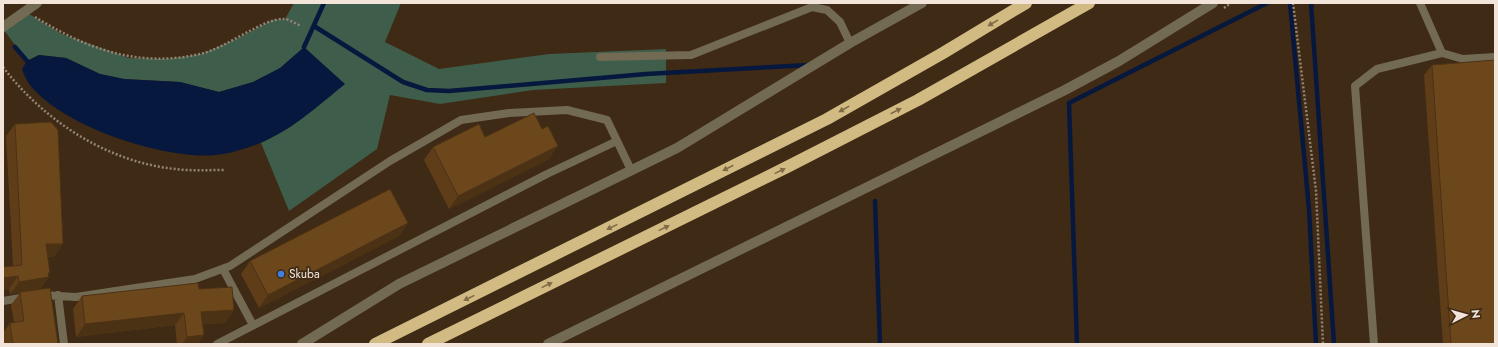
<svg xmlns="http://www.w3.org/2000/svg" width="1498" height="347" font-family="Jost,sans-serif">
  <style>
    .green { fill: #3e5d4a }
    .water { fill: #06183e }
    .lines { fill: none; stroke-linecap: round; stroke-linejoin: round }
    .stream { stroke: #06183e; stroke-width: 4.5 }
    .path { stroke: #958373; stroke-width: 2.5; stroke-dasharray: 2 2; stroke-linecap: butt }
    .service { stroke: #736a54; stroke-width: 8 }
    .minor { stroke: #736a54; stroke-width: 10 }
    .tertiary { stroke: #736a54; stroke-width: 10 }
    .motorway { stroke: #d1bb83; stroke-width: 12 }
    .wall { fill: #5e3d18 }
    .shaded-wall { fill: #4c3214 }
    .building { fill: #6d471c; stroke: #4c3214 }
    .oneway { fill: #806b46 }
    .shop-dot { fill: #3f7fe0; stroke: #3e2a15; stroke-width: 1.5 }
    .labels { text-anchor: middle; stroke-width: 3.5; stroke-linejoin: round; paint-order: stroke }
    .poi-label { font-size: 12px; fill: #f2e4d8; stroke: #3e2a15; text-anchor: start }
  </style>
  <rect width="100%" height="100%" fill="#3e2a15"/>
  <path class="green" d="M 294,3 L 401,3 L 385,42 L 439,69 L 549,54 L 666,49 L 666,83 L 533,90 L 440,104 L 390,95 L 377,149 L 289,211 L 261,143 L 292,126 L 304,48 L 281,68 L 253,82 L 219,92 L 180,82 L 124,79 L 100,74 L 66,58 L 39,55 L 27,61 L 3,29 L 26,12 L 62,34 L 129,58 L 168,59 L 201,54 L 236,39 L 272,20 L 285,19 Z"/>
  <path class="water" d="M 304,47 L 345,84 C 319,105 292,130 260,143 C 248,148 230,154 216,155 C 165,160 63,127 30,85 C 27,81 24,75 22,69 L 27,61 L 39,55 L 66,58 L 100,74 L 124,79 L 180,82 L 219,92 L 253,82 L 280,68 Z"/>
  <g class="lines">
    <path class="stream" d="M 1290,3 L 1309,209 L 1316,344
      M 1311,3 L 1334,344
      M 314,26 L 403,82 L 427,90 L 449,91 L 646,74 L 809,65
      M 15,47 L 27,61
      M 304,47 L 324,3
      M 875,201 L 880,344
      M 1077,344 L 1069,103 L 1267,3"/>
    <path class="path" d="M 1293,3 L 1316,191 L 1323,344
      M 1224,8 L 1231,3
      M 35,17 C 87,49 139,68 200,54 C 225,49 263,18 284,19 C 289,19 296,24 301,26
      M 3,67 C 43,120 107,162 175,169 C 191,171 207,170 224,170"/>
    <path class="service" d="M 1420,3 L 1442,53
      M 600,57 L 691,55 L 812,7 L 827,10 L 840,22 L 850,43
      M 223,269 L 253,325
      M 42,295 L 76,297 L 195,279 L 230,266 L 390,161 L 461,120 L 509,113 L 567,110 L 607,120 L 631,170
      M 58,295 L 64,344
      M 3,301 L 27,297
      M 217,344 L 547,174 L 617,141
      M 1374,344 L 1355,86 L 1377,69 L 1442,53 L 1463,59 L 1495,57"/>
    <path class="minor" d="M 3,27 L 37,3
      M 302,344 L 399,284 L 677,148 L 850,43 L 922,3"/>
    <path class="tertiary" d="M 548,344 L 1065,90 L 1119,61 L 1213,3"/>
    <path class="motorway" d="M 375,344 L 827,119 L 943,53 L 1026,3
      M 428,344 L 787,167 L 918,100 L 1089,3"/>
  </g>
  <path class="wall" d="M 1432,65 L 1495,344 L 1443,344 L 1424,75 Z
    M 15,124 L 55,256 L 48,257 L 49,277 L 40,289 L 58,344 L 3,344 L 3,333 L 10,323 L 14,323 L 11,305 L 20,293 L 10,294 L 9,289 L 3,290 L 3,267 L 13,266 L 6,136 Z
    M 485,137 L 549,159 L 449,209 L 424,160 L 433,147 Z
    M 408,223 L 399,236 L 259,308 L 241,274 L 250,261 Z
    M 199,289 L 234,310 L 225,323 L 203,324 L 204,335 L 198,344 L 177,344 L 175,325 L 76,337 L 73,309 L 82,296 Z"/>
  <path class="shaded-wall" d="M 558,146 L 549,159 L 449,209 L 458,196 Z
    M 408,223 L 399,236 L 259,308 L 268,295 Z
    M 46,244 L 63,244 L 55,256 L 37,257 Z
    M 50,273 L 46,278 L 49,277 L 40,290 L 10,294 L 19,282 Z
    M 18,276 L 9,289 L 3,290 L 3,278 Z
    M 234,310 L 225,323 L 193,325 L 201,312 Z
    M 184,313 L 175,325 L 76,337 L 85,324 Z
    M 204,335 L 198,344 L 182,344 L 187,337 Z"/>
  <path class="building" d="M 1495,60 L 1495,344 L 1451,344 L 1432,65 Z
    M 534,113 L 542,129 L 548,126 L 558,146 L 458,196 L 433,147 L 479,124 L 485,137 Z
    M 51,122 L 58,130 L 63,244 L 46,244 L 50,273 L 48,273 L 49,277 L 19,282 L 18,276 L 3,278 L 3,267 L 22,265 L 15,124 Z
    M 390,189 L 408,223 L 268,295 L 250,261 Z
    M 198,283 L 199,289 L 232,287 L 234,310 L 201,312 L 204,335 L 187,337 L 184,313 L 85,324 L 82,296 Z
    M 50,288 L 58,344 L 13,344 L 10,323 L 24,321 L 20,292 Z"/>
  <defs><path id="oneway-solid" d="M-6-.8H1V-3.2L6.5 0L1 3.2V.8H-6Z"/></defs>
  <g class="oneway">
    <use href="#oneway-solid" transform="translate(993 23) rotate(149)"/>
    <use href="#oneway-solid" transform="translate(844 109) rotate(151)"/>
    <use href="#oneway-solid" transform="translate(896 111) rotate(-27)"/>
    <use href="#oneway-solid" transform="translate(728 168) rotate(153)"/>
    <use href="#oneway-solid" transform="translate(780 171) rotate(-26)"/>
    <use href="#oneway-solid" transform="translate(612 227) rotate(154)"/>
    <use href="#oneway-solid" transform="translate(664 228) rotate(-26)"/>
    <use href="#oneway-solid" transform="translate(547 285) rotate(-26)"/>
    <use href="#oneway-solid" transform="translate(469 298) rotate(154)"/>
  </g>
  <circle class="shop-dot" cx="281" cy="274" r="4"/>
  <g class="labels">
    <g class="poi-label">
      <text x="289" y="278">Skuba</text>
    </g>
  </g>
  <rect width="1498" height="347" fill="none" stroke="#f2e4d8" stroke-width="8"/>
  <g transform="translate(1466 315) rotate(84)" stroke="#3e2a15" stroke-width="3" paint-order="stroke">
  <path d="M0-3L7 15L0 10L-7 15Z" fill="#f2e4d8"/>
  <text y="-6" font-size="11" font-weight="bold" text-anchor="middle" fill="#f2e4d8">N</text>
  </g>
</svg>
